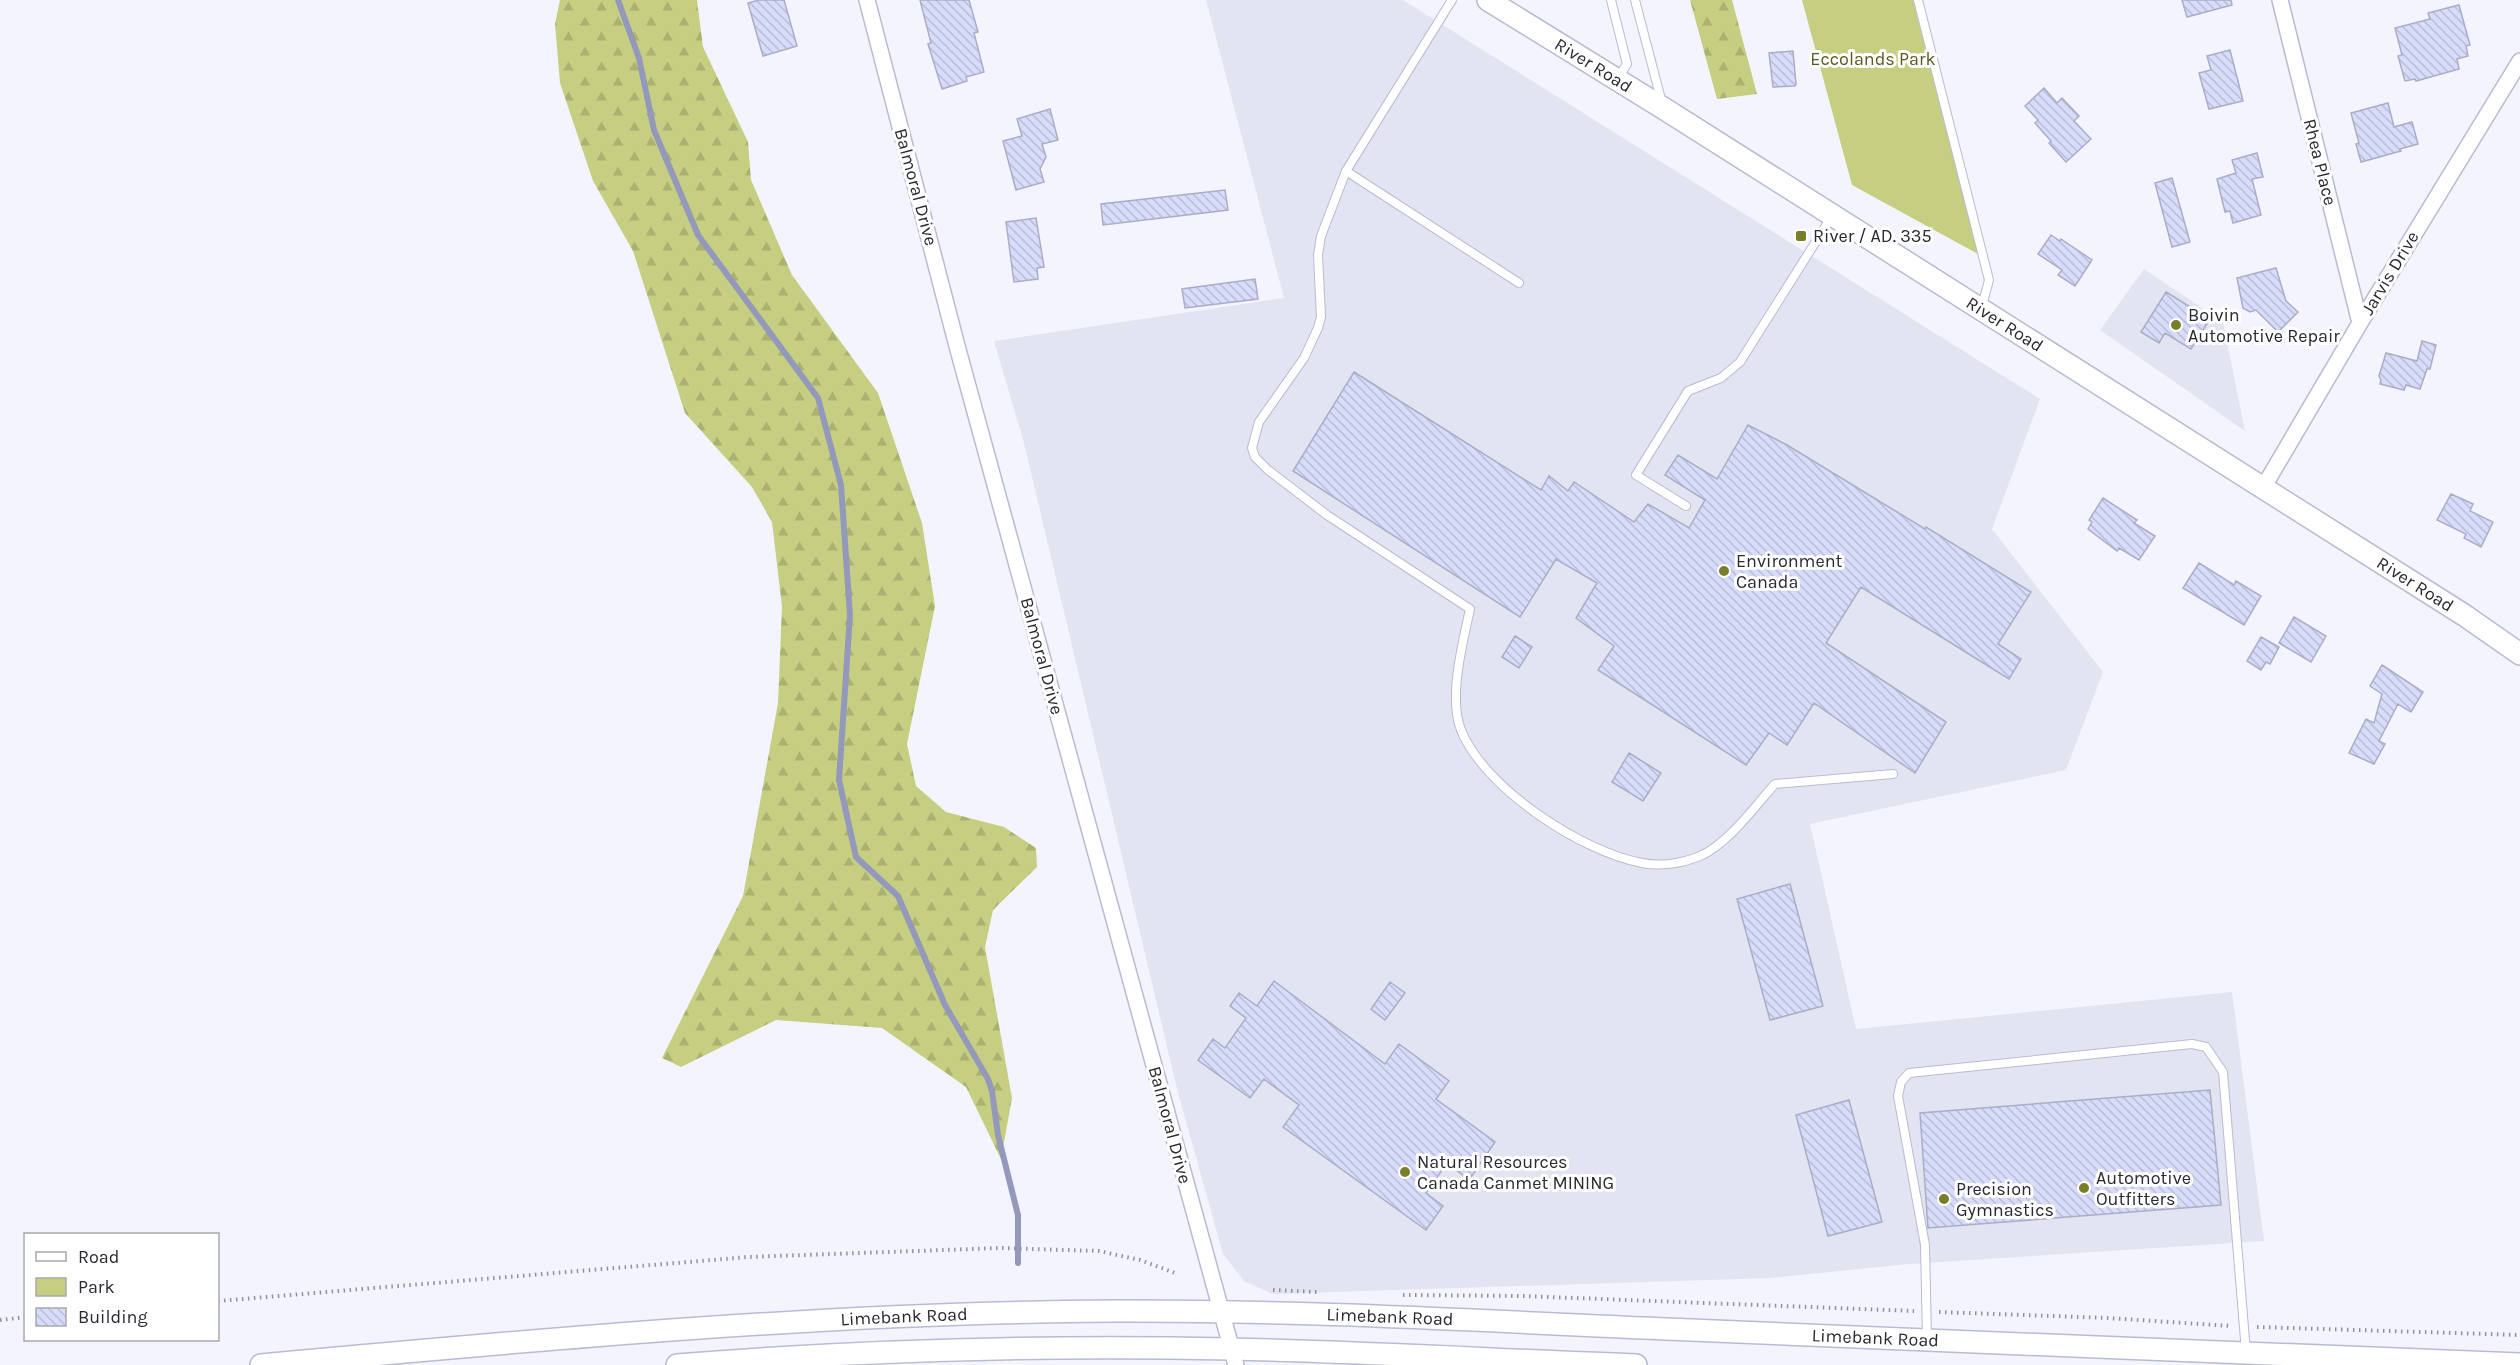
<svg xmlns="http://www.w3.org/2000/svg" width="2520" height="1365" font-family="Karla,sans-serif">
  <style>
    .built { fill: #e2e4f1 }
    .forest { fill: url(#forest-firs) }
    .park { fill: #c6ce82 }
    .lines { fill: none; stroke-linecap: round; stroke-linejoin: round }
    .stream { stroke: #9498ba; stroke-width: 6 }
    .building { fill: url(#building-back-hatch); stroke: #aaadc5; stroke-width: 1.5 }
    .lane-casing { stroke: #b8bbd4; stroke-width: 10 }
    .street-casing { stroke: #b8bbd4; stroke-width: 18 }
    .secondary-casing { stroke: #b8bbd4; stroke-width: 24 }
    .path { stroke: #90919b; stroke-width: 4; stroke-dasharray: 1.5 4.5; stroke-linecap: butt }
    .lane { stroke: #fff; stroke-width: 8 }
    .street { stroke: #fff; stroke-width: 15 }
    .secondary { stroke: #fff; stroke-width: 21 }
    .poi-dot { fill: #787e29; stroke: #fff; stroke-width: 2 }
    .labels { text-anchor: middle; stroke-width: 6; stroke-linejoin: round; paint-order: stroke }
    .park-label { font-size: 18px; fill: #575b20; stroke: #fff }
    .street-label { font-size: 18px; fill: #282932; stroke: #fff }
    .poi-label { font-size: 18px; fill: #282932; stroke: #fff; text-anchor: start }
  </style>
  <defs>
    <pattern id="forest-firs" width="22" height="20" patternUnits="userSpaceOnUse" patternTransform="scale(1.5)"><rect width="22" height="20" fill="#c6ce82"/><path d="M5 1l3.5 6h-7zM16 11l3.5 6h-7z" fill="#aab171"/></pattern>
    <pattern id="building-back-hatch" width="6" height="6" patternUnits="userSpaceOnUse" patternTransform="scale(1.5)"><rect width="6" height="6" fill="#d8dcfb"/><path d="M-1 5l2 2M0 0l6 6M5-1l2 2" fill="none" stroke="#b9bdd8"/></pattern>
  </defs>
  <rect width="100%" height="100%" fill="#f3f4ff"/>
  <path class="built" d="M 1206,0 L 1403,0 L 2040,399 L 1992,529 L 2103,672 L 2066,770 L 1810,824 L 1856,1029 L 2232,992 L 2264,1241 L 1909,1264 L 1770,1278 L 1272,1294 L 1244,1281 L 1223,1254 L 1178,1093 L 1024,443 L 994,341 L 1284,298 Z
    M 2144,269 L 2223,322 L 2245,431 L 2100,330 Z"/>
  <path class="forest" d="M 560,0 L 697,0 L 703,47 L 748,142 L 751,180 L 792,275 L 878,393 L 922,523 L 935,606 L 907,744 L 916,786 L 946,812 L 1004,827 L 1036,848 L 1037,867 L 993,910 L 985,947 L 1012,1098 L 1001,1159 L 966,1087 L 882,1028 L 776,1020 L 681,1067 L 662,1058 L 743,896 L 778,703 L 782,607 L 772,522 L 752,487 L 685,413 L 633,251 L 593,181 L 560,83 L 555,24 Z
    M 1690,0 L 1732,0 L 1757,94 L 1717,99 Z"/>
  <path class="park" d="M 1802,0 L 1913,0 L 1978,254 L 1852,185 Z"/>
  <g class="lines">
    <path class="stream" d="M 618,0 L 639,58 L 654,130 L 698,235 L 818,398 L 841,485 L 850,615 L 839,780 L 856,857 L 898,896 L 945,1005 L 988,1079 L 992,1091 L 998,1135 L 1018,1215 L 1018,1263"/>
  </g>
  <path class="building" d="M 759,0 L 784,0 L 797,46 L 763,56 L 748,3 Z
    M 920,0 L 969,0 L 978,32 L 974,33 L 984,72 L 966,77 L 967,81 L 942,89 L 928,44 L 931,43 Z
    M 2182,0 L 2231,0 L 2232,5 L 2187,17 Z
    M 2459,5 L 2470,45 L 2466,46 L 2468,56 L 2457,59 L 2459,69 L 2416,81 L 2415,79 L 2405,81 L 2398,56 L 2402,55 L 2395,28 L 2430,19 L 2428,13 Z
    M 2230,50 L 2243,101 L 2209,109 L 2199,73 L 2211,70 L 2207,56 Z
    M 1793,51 L 1796,84 L 1795,86 L 1773,87 L 1769,53 Z
    M 2044,88 L 2057,103 L 2062,98 L 2079,116 L 2074,121 L 2091,139 L 2066,162 L 2049,143 L 2051,141 L 2035,123 L 2038,120 L 2025,106 Z
    M 2388,103 L 2394,127 L 2412,122 L 2418,144 L 2400,149 L 2401,151 L 2361,162 L 2356,144 L 2359,143 L 2351,113 Z
    M 1050,109 L 1058,140 L 1042,144 L 1046,157 L 1040,169 L 1044,182 L 1016,190 L 1003,141 L 1022,136 L 1017,119 Z
    M 2257,153 L 2263,177 L 2252,179 L 2261,215 L 2233,223 L 2230,211 L 2225,212 L 2217,179 L 2236,173 L 2232,160 Z
    M 2172,178 L 2190,242 L 2172,247 L 2155,183 Z
    M 1225,190 L 1228,210 L 1103,225 L 1101,204 Z
    M 1036,218 L 1044,267 L 1037,268 L 1038,279 L 1014,282 L 1006,222 Z
    M 2051,235 L 2060,241 L 2061,239 L 2092,260 L 2075,286 L 2058,275 L 2062,270 L 2038,254 Z
    M 2276,268 L 2286,301 L 2298,312 L 2278,332 L 2256,310 L 2250,312 L 2243,308 L 2237,278 Z
    M 1255,279 L 1258,299 L 1185,308 L 1182,289 Z
    M 2166,292 L 2210,319 L 2191,349 L 2165,333 L 2159,343 L 2141,332 Z
    M 2422,341 L 2436,345 L 2430,369 L 2427,369 L 2420,389 L 2406,385 L 2404,390 L 2380,384 L 2381,380 L 2379,376 L 2386,353 L 2417,361 Z
    M 1354,372 L 1541,490 L 1549,476 L 1568,491 L 1574,482 L 1634,522 L 1648,504 L 1689,528 L 1705,500 L 1665,475 L 1678,455 L 1717,479 L 1748,425 L 1787,445 L 1925,529 L 1926,527 L 2031,592 L 1998,644 L 2021,659 L 2009,679 L 1861,587 L 1826,643 L 1946,722 L 1915,773 L 1814,703 L 1787,745 L 1769,733 L 1746,765 L 1598,670 L 1614,646 L 1576,618 L 1597,583 L 1556,559 L 1520,617 L 1293,471 Z
    M 2451,494 L 2473,504 L 2470,511 L 2493,522 L 2481,547 L 2464,538 L 2466,534 L 2437,520 Z
    M 2103,498 L 2137,520 L 2134,523 L 2155,536 L 2139,560 L 2119,548 L 2117,551 L 2088,529 L 2092,522 L 2089,520 Z
    M 2199,563 L 2234,585 L 2236,581 L 2261,596 L 2244,625 L 2183,588 Z
    M 2294,617 L 2326,636 L 2311,662 L 2279,643 Z
    M 1515,636 L 1532,647 L 1519,668 L 1502,657 Z
    M 2261,637 L 2279,647 L 2270,664 L 2266,662 L 2261,670 L 2247,661 Z
    M 2382,665 L 2423,692 L 2411,712 L 2398,704 L 2379,741 L 2385,744 L 2374,764 L 2349,753 L 2366,719 L 2374,723 L 2382,694 L 2370,686 Z
    M 1629,753 L 1661,773 L 1643,801 L 1612,782 Z
    M 1790,884 L 1823,1006 L 1770,1020 L 1737,899 Z
    M 1274,981 L 1385,1064 L 1399,1044 L 1449,1081 L 1436,1099 L 1495,1142 L 1469,1180 L 1447,1163 L 1426,1193 L 1443,1206 L 1426,1230 L 1283,1127 L 1299,1105 L 1264,1079 L 1250,1098 L 1198,1060 L 1213,1039 L 1225,1048 L 1246,1018 L 1230,1006 L 1239,993 L 1257,1006 Z
    M 1390,982 L 1405,993 L 1385,1020 L 1371,1009 Z
    M 2210,1090 L 2221,1205 L 1928,1228 L 1920,1113 Z
    M 1849,1100 L 1882,1222 L 1828,1236 L 1796,1115 Z"/>
  <g class="lines">
    <defs>
      <path id="lane" d="M 1452,0 L 1346,171 L 1321,236 L 1318,255 L 1321,317 L 1318,328 L 1304,358 L 1259,422 L 1252,448 L 1255,457 L 1268,470 L 1327,515 L 1470,609 C 1463,642 1448,697 1461,730 C 1484,788 1582,852 1642,863 C 1661,867 1683,863 1700,856 C 1728,844 1755,806 1775,784 L 1893,774
        M 1611,0 L 1627,64 L 1618,78
        M 1635,0 L 1662,103
        M 1918,0 L 1989,280 L 1982,306
        M 1346,171 L 1519,283
        M 1686,506 L 1636,475 L 1688,391 L 1721,378 L 1740,362 L 1832,216
        M 1927,1337 L 1925,1245 L 1898,1096 L 1901,1082 L 1909,1073 L 2192,1044 L 2206,1047 L 2223,1072 L 2246,1352"/>
      <path id="street" d="M 867,0 L 957,346 L 1236,1365
        M 2280,0 L 2360,323
        M 2263,488 L 2360,323 L 2520,61"/>
      <g id="secondary">
        <path id="s1" d="M 1488,0 L 1663,108 L 2464,615 L 2520,654"/>
        <path id="s2" d="M 261,1365 C 544,1339 827,1313 1112,1311 C 1305,1310 1498,1322 1691,1330 C 1967,1342 2244,1353 2520,1364"/>
        <path d="M 677,1365 C 861,1350 1047,1345 1231,1349 C 1366,1352 1502,1360 1636,1365"/>
      </g>
    </defs>
    <use href="#lane" class="lane-casing"/>
    <use href="#street" class="street-casing"/>
    <use href="#secondary" class="secondary-casing"/>
    <path class="path" d="M 1273,1290 L 1317,1292
      M 1403,1295 L 1522,1296 L 1914,1311
      M 218,1301 L 748,1257 L 1000,1248 L 1099,1251 L 1140,1260 L 1178,1274
      M 1939,1312 L 2108,1318 L 2231,1326
      M 0,1320 L 26,1317
      M 2257,1327 L 2520,1335"/>
    <use href="#lane" class="lane"/>
    <use href="#street" class="street"/>
    <use href="#secondary" class="secondary"/>
  </g>
  <g class="poi-dot">
    <rect x="1795" y="230" width="12" height="12" rx="3"/>
    <circle cx="2176" cy="325" r="6"/>
    <circle cx="1724" cy="571" r="6"/>
    <circle cx="1405" cy="1172" r="6"/>
    <circle cx="2084" cy="1188" r="6"/>
    <circle cx="1944" cy="1199" r="6"/>
  </g>
  <g class="labels">
    <g class="park-label">
      <text x="1873" y="65">Eccolands Park</text>
    </g>
    <g class="street-label">
      <text dy="6" stroke="none"><textPath href="#s1" startOffset="124">River Road</textPath></text>
      <text transform="translate(2320 162) rotate(76)" y="6">Rhea Place</text>
      <text transform="translate(916 187) rotate(75)" y="6">Balmoral Drive</text>
      <text transform="translate(2390 273) rotate(-59)" y="6">Jarvis Drive</text>
      <text dy="6" stroke="none"><textPath href="#s1" startOffset="610">River Road</textPath></text>
      <text dy="6" stroke="none"><textPath href="#s1" startOffset="1096">River Road</textPath></text>
      <text transform="translate(1042 656) rotate(75)" y="6">Balmoral Drive</text>
      <text transform="translate(1170 1125) rotate(75)" y="6">Balmoral Drive</text>
      <text dy="6" stroke="none"><textPath href="#s2" startOffset="645">Limebank Road</textPath></text>
      <text dy="6" stroke="none"><textPath href="#s2" startOffset="1131">Limebank Road</textPath></text>
      <text dy="6" stroke="none"><textPath href="#s2" startOffset="1617">Limebank Road</textPath></text>
    </g>
    <g class="poi-label">
      <text x="1813" y="242">River / AD. 335</text>
      <text x="2188" y="321">Boivin<tspan x="2188" dy="21">Automotive Repair</tspan></text>
      <text x="1736" y="567">Environment<tspan x="1736" dy="21">Canada</tspan></text>
      <text x="1417" y="1168">Natural Resources<tspan x="1417" dy="21">Canada Canmet MINING</tspan></text>
      <text x="2096" y="1184">Automotive<tspan x="2096" dy="21">Outfitters</tspan></text>
      <text x="1956" y="1195">Precision<tspan x="1956" dy="21">Gymnastics</tspan></text>
    </g>
  </g>
  <rect x="24" y="1233" width="195" height="108" fill="#ffffff" stroke="#a9a9ad" stroke-width="1.5"/>
  <rect x="36" y="1252" width="30" height="9" fill="#ffffff" stroke="#a9a9ad" stroke-width="1.5"/>
  <text x="78" y="1263" font-size="18" fill="#282932">Road</text>
  <rect x="36" y="1278" width="30" height="18" fill="#c6ce82" stroke="#a9a9ad" stroke-width="1.5"/>
  <text x="78" y="1293" font-size="18" fill="#282932">Park</text>
  <rect x="36" y="1308" width="30" height="18" fill="url(#building-back-hatch)" stroke="#a9a9ad" stroke-width="1.5"/>
  <text x="78" y="1323" font-size="18" fill="#282932">Building</text>
</svg>
